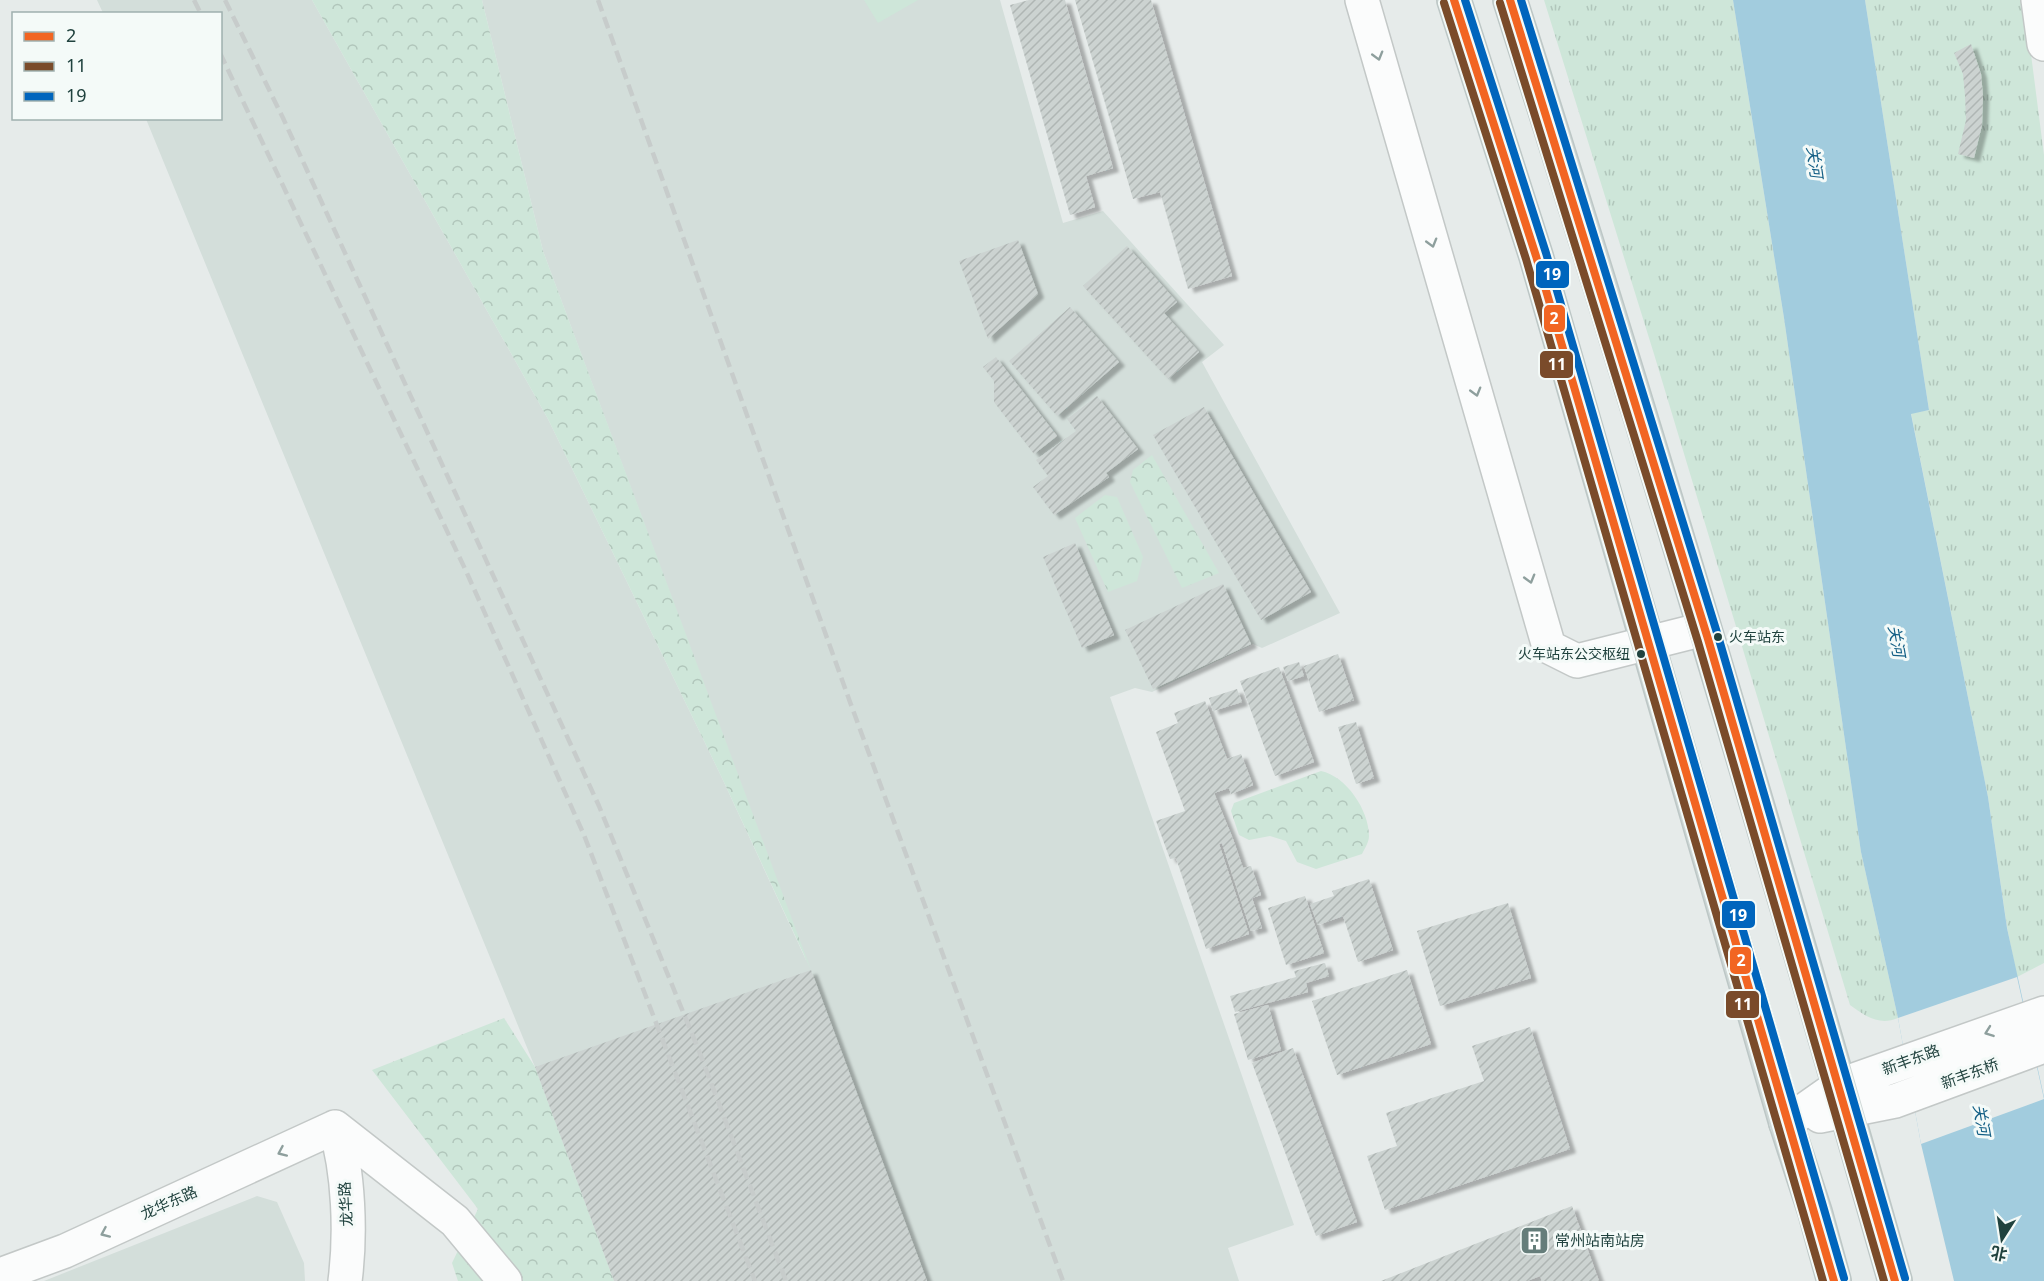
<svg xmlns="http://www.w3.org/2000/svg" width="2044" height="1281" font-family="'Noto Sans','Noto Sans SC',sans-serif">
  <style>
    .built { fill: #d3deda }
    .grass { fill: #cee6d9 }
    .forest { fill: url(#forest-crowns) }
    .park { fill: url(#park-tufts) }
    .water { fill: #a2ccde }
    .pier { fill: #e6ebea }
    .building { fill: url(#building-hatch); filter: url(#shadow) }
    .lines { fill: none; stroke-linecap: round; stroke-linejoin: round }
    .minor-casing { stroke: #c3c8c7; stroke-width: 36 }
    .major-casing { stroke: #bdc7c6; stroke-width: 36 }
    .minor { stroke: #fbfcfc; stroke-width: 33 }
    .major { stroke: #ced7d6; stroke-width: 33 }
    .rail { stroke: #c7cccb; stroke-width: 4.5; stroke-dasharray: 12 6; stroke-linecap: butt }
    .bus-1-casing { stroke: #f4faf8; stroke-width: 12 }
    .bus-2-casing { stroke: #f4faf8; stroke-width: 12 }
    .bus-3-casing { stroke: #f4faf8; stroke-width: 12 }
    .bus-1 { stroke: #f26522; stroke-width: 8 }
    .bus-2 { stroke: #7a4b2a; stroke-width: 8 }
    .bus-3 { stroke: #0065bd; stroke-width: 8 }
    .oneway { stroke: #8e9f9d }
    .bus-dot { fill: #20423e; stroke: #f4faf8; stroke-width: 2 }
    .labels { text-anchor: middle; stroke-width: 6; stroke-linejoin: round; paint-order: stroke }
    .bus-label { font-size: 14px; fill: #20423e; stroke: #f4faf8; text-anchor: start }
    .street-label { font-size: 15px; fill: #20423e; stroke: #f4faf8 }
    .poi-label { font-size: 15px; fill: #20423e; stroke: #f4faf8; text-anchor: start }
    .water-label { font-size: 16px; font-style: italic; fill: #135f85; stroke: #f4faf8 }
    .line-badge { stroke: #f4faf8; stroke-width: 2 }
    .badge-label { font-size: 16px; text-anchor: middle; font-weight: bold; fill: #fff }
  </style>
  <defs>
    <pattern id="forest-crowns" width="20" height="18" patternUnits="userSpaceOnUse" patternTransform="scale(1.5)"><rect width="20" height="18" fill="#cee6d9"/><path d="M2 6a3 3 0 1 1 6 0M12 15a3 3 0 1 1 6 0" fill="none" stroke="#b1c6bb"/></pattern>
    <pattern id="park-tufts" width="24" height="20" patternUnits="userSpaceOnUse" patternTransform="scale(1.5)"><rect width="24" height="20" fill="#cee6d9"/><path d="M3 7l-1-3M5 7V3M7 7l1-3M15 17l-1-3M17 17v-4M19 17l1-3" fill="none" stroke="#b1c6bb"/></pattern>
    <pattern id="building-hatch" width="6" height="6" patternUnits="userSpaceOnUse" patternTransform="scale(1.5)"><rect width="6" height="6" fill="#ccd3d1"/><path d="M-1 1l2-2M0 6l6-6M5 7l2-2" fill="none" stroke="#afb6b4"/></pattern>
    <filter id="shadow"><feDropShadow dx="6" dy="4" stdDeviation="1.5" flood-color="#0004"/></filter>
  </defs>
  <rect width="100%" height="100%" fill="#e6ebea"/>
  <path class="built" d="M 97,0 L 312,0 L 548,419 L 722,778 L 806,960 L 543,251 L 482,0 L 1000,0 L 1063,223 L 1103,211 L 1224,345 L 1202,362 L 1340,613 L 1262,648 L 1253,644 L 1152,692 L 1135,688 L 1110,697 L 1294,1225 L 1228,1248 L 1239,1281 L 614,1281 L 535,1067 L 146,119 L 220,118 L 220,14 L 103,13 Z
    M 257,1196 L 277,1202 L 304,1263 L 305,1281 L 44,1281 Z"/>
  <path class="grass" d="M 864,0 L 918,0 L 878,23 Z"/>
  <path class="forest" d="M 312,0 L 482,0 L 543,251 L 811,970 L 722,778 L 548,419 Z
    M 1152,455 L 1219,573 L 1182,588 L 1130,482 L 1133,470 Z
    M 1105,495 L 1117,497 L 1143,557 L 1137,581 L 1108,592 L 1075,518 Z
    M 1321,771 C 1346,776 1369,810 1369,836 C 1369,842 1365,848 1362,854 L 1316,869 L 1297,862 L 1286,841 L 1270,836 L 1249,840 L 1239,835 L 1231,811 L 1234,803 Z
    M 504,1018 L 535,1067 L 614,1281 L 458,1281 L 452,1263 L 478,1209 L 372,1070 Z"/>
  <path class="park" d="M 1544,0 L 1733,0 L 1784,318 L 1861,852 L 1898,1018 C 1879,1026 1865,1016 1850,1005 L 1654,354 Z
    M 1865,0 L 2024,0 L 2044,155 L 2044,963 L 2017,977 L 2007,927 L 1988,797 L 1911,413 L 1929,410 Z"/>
  <path class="water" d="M 1733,0 L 1865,0 L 1929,410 L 1911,414 L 1988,797 L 2007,928 L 2044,1097 L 2044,1281 L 1954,1281 L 1921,1144 L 1898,1018 L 1861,852 L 1784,318 Z"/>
  <path class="pier" d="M 2017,977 L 2044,1099 L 1921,1144 L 1898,1018 Z"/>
  <path class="building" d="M 1029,0 L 1065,0 L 1113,168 L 1086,176 L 1095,207 L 1070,215 L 1010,5 Z
    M 1075,0 L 1151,0 L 1232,276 L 1188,289 L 1160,192 L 1133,199 Z
    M 1971,44 L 1981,74 L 1983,96 L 1982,125 L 1974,158 L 1958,154 L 1966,120 L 1965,96 L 1963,74 L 1954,53 Z
    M 1018,240 L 1038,294 L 988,339 L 959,261 Z
    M 1127,246 L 1177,302 L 1164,313 L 1199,352 L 1168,379 L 1083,286 Z
    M 1070,307 L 1119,362 L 1057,416 L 1009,361 Z
    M 996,357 L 1057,436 L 1034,454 L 994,402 L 994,381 L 983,367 Z
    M 1097,396 L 1138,449 L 1106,473 L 1109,477 L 1054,515 L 1033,487 L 1048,476 L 1036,460 L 1076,431 L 1067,419 Z
    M 1204,407 L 1311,592 L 1261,620 L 1153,435 Z
    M 1075,543 L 1114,635 L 1082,648 L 1043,557 Z
    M 1223,584 L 1251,644 L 1153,689 L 1125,630 Z
    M 1338,654 L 1354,700 L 1319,712 L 1304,666 Z
    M 1299,662 L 1304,676 L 1288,681 L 1283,667 Z
    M 1279,667 L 1314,762 L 1275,776 L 1240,681 Z
    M 1237,689 L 1242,702 L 1213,711 L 1209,698 Z
    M 1205,701 L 1227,759 L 1241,754 L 1253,785 L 1231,794 L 1229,788 L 1214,793 L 1233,839 L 1225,842 L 1233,839 L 1243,868 L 1251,866 L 1261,895 L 1252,898 L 1262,928 L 1251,931 L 1222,843 L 1219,844 L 1249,934 L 1206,949 L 1176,858 L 1170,859 L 1156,821 L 1185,811 L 1156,732 L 1178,723 L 1174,713 Z
    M 1356,722 L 1374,778 L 1356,784 L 1338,727 Z
    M 1369,879 L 1393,950 L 1358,962 L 1343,916 L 1318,925 L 1310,904 L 1334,896 L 1332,891 Z
    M 1305,896 L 1324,953 L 1286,965 L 1268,908 Z
    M 1508,903 L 1531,978 L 1440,1006 L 1417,931 Z
    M 1325,963 L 1329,976 L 1306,983 L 1308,992 L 1235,1012 L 1230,996 L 1296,977 L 1294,971 Z
    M 811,970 L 927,1281 L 614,1281 L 535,1067 Z
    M 1407,970 L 1431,1044 L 1337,1075 L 1312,1001 Z
    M 1268,1005 L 1281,1050 L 1248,1060 L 1234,1014 Z
    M 1530,1027 L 1570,1149 L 1385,1210 L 1367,1156 L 1397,1146 L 1386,1113 L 1484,1081 L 1472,1046 Z
    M 1293,1048 L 1357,1222 L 1316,1236 L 1252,1063 Z
    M 1572,1206 L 1599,1281 L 1542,1281 L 1540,1276 L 1527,1281 L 1381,1281 Z"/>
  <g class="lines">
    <defs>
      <path id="minor" d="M 1362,0 L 1549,647 L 1577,661 L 1704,629
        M 2038,0 L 2044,44
        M 1820,1116 L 1895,1101 L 2044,1046
        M 1786,1123 L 1840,1085 L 2044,1013
        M 335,1127 L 455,1221 L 505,1281
        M 335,1127 C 349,1172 351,1235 345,1281
        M 0,1275 L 65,1251 L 335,1127"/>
      <path id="major" d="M 1454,0 L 1536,256 L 1786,1123 L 1815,1212 L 1834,1281
        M 1510,0 C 1646,425 1773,852 1895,1281"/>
    </defs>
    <use href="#minor" class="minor-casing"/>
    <use href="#major" class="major-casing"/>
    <use href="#minor" class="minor"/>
    <use href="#major" class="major"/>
    <path class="rail" d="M 194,0 L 201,14
      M 225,0 L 283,118 L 599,806 L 699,1051 L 786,1281
      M 598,0 L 850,702 L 1063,1281
      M 220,53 L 466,571 L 584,835 L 755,1281"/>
    <defs>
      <path id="bus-1" d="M 1454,0 L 1536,256 L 1834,1281
        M 1510,0 L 1708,639 L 1895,1281"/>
      <path id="bus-2" d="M 1444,3 L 1526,259 L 1823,1281
        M 1500,3 L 1698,642 L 1884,1281"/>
      <path id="bus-3" d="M 1465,0 L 1546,253 L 1844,1278
        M 1521,0 L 1718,636 L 1905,1278"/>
    </defs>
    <use href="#bus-1" class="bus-1-casing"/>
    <use href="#bus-2" class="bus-2-casing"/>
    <use href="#bus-3" class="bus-3-casing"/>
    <use href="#bus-1" class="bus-1"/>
    <use href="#bus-2" class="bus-2"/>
    <use href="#bus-3" class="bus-3"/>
  </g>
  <defs><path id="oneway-chevron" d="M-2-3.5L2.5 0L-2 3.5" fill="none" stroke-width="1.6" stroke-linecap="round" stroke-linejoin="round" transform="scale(1.5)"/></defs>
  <g class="oneway">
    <use href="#oneway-chevron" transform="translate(1378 56) rotate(74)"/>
    <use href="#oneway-chevron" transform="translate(1432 243) rotate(74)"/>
    <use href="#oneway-chevron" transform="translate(1476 392) rotate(74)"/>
    <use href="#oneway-chevron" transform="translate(1530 579) rotate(74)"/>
    <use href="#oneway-chevron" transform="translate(1989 1032) rotate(160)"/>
    <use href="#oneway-chevron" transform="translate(282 1152) rotate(156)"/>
    <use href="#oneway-chevron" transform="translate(105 1233) rotate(156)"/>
  </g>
  <defs>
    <symbol id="building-square" viewBox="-11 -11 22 22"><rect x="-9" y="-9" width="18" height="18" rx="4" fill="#657d7a" stroke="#f4faf8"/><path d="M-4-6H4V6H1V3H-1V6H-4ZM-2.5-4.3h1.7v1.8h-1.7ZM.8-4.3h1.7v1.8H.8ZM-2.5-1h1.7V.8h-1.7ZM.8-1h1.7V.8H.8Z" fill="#fff"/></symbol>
  </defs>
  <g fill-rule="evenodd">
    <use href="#building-square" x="1518" y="1224" width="33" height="33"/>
  </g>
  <g class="bus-dot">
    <circle cx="1718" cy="637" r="5"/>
    <circle cx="1641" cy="654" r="5"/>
  </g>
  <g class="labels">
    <g class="bus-label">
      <text x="1729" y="642">火车站东</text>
      <text x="1630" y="659" text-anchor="end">火车站东公交枢纽</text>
    </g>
    <g class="street-label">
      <text transform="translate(1911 1060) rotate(-20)" y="5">新丰东路</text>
      <text transform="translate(1970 1074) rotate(-20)" y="5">新丰东桥</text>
      <text transform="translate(169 1203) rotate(-24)" y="5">龙华东路</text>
      <text transform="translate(346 1204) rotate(-93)" y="5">龙华路</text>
    </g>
    <g class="poi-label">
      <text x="1555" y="1246">常州站南站房</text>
    </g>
    <g class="water-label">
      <text transform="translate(1815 162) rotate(82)" y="6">关河</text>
      <text transform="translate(1897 641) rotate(80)" y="6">关河</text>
      <text transform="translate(1982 1120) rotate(80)" y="6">关河</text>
    </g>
  </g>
  <g class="line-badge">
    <rect x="1535" y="260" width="35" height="29" rx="6" fill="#0065bd"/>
    <rect x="1543" y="304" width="23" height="29" rx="6" fill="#f26522"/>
    <rect x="1539" y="350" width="35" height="29" rx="6" fill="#7a4b2a"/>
    <rect x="1721" y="900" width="35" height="29" rx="6" fill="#0065bd"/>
    <rect x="1729" y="946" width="23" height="29" rx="6" fill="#f26522"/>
    <rect x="1725" y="990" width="35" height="29" rx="6" fill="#7a4b2a"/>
  </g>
  <g class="badge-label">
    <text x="1552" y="280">19</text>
    <text x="1554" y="324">2</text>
    <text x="1557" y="370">11</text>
    <text x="1738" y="921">19</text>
    <text x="1741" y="966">2</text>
    <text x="1743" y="1010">11</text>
  </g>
  <rect x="12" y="12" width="210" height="108" fill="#f4faf8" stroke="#9fb0ae" stroke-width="1.5"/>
  <rect x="24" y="32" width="30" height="9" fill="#f26522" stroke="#9fb0ae" stroke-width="1.5"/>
  <text x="66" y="42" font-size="18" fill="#20423e">2</text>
  <rect x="24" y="62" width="30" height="9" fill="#7a4b2a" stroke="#9fb0ae" stroke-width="1.5"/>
  <text x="66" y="72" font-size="18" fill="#20423e">11</text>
  <rect x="24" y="92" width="30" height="9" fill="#0065bd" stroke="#9fb0ae" stroke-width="1.5"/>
  <text x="66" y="102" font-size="18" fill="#20423e">19</text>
  <g transform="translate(2002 1239) rotate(192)" stroke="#f4faf8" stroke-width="4.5" paint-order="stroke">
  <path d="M0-4.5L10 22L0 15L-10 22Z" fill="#20423e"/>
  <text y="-9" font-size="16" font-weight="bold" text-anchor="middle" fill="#20423e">北</text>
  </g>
</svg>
